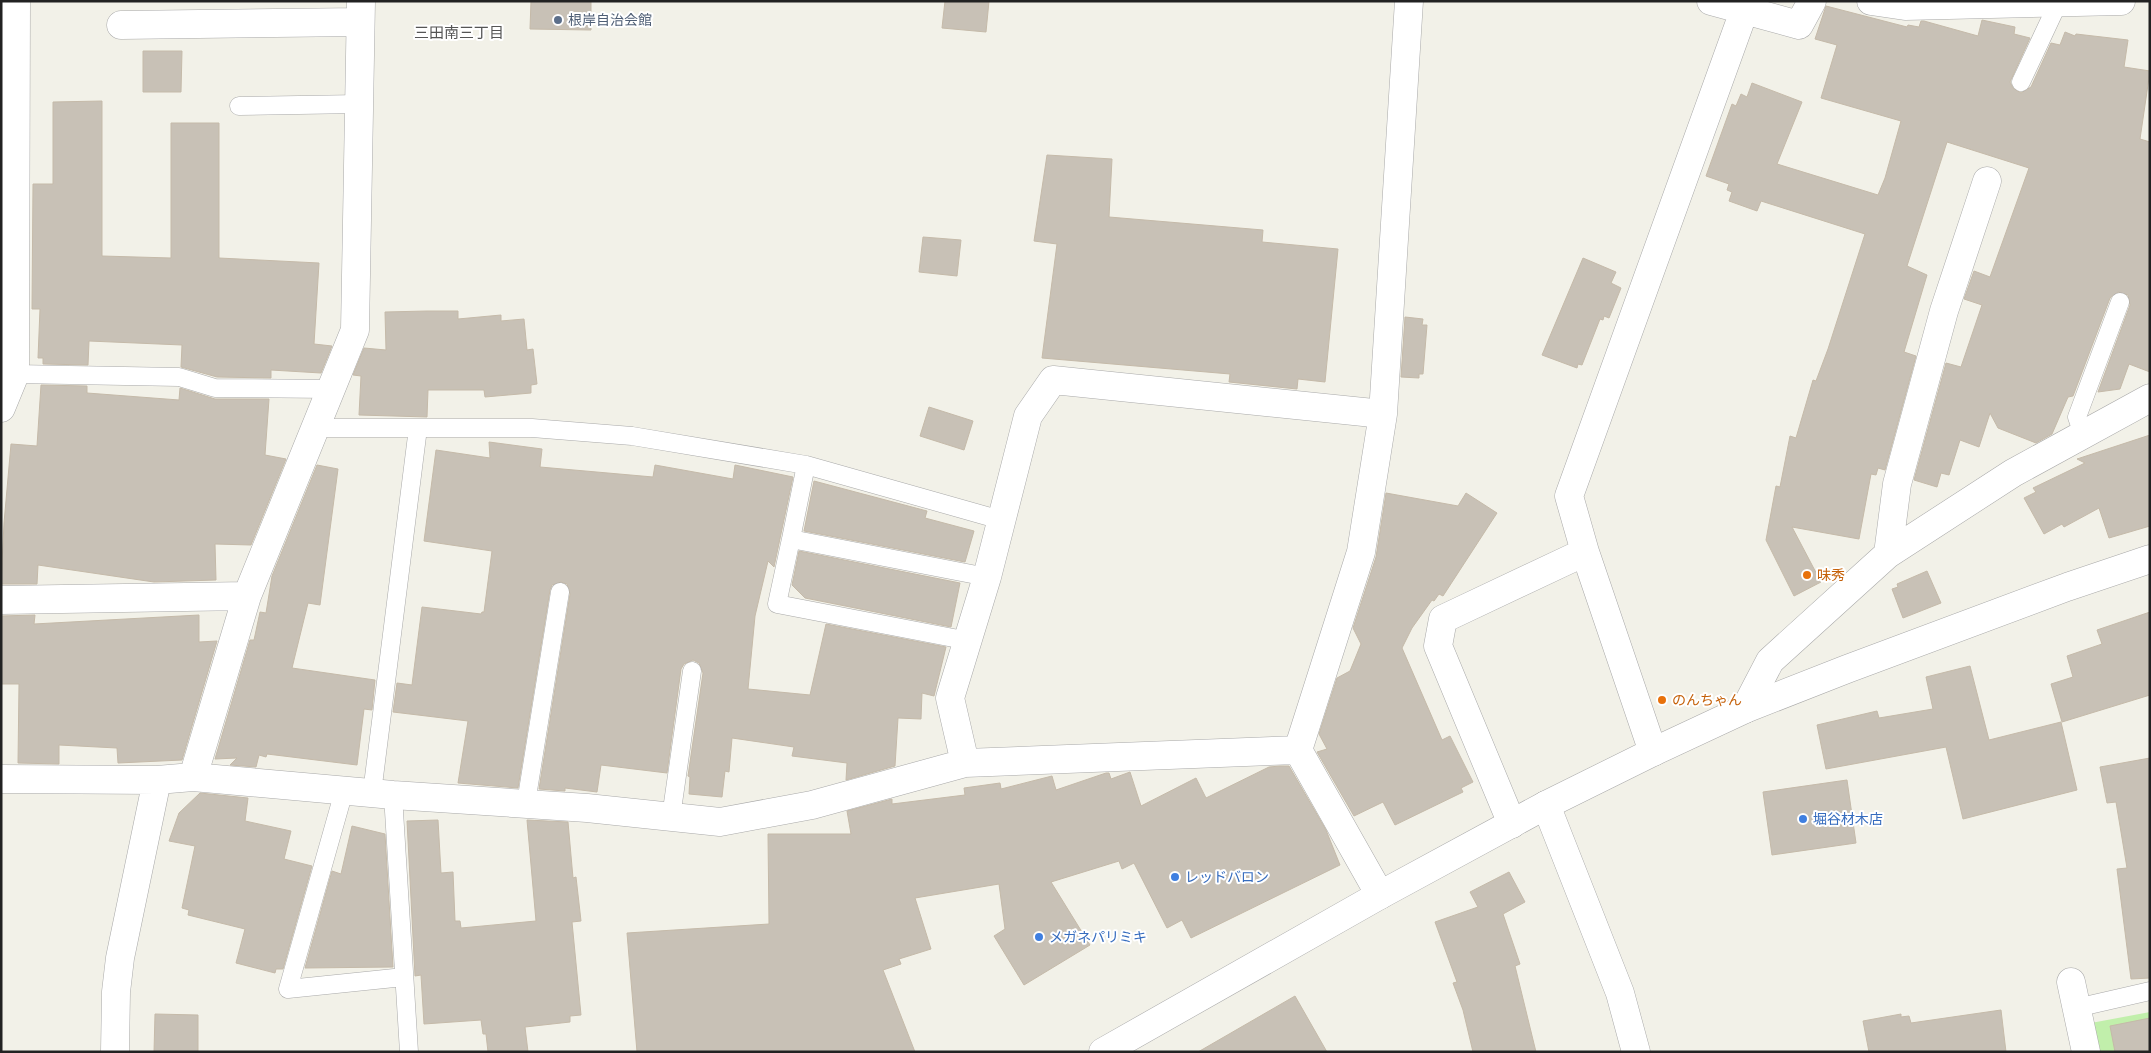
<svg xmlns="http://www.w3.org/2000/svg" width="2151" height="1053" font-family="Figtree,'Noto Sans JP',sans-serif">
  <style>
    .grass { fill: #c1efab }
    .building { fill: #c8c1b6; stroke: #c5baa9 }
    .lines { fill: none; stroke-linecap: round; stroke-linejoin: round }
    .service-casing { stroke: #a9a9a9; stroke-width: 19 }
    .minor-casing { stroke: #a9a9a9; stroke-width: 29 }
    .tertiary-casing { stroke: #a9a9a9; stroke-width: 29 }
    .service { stroke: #fff; stroke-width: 18 }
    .minor { stroke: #fff; stroke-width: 28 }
    .tertiary { stroke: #fff; stroke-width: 28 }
    .service-dot { fill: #5c6f8a; stroke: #fff; stroke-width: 2 }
    .food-dot { fill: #e8710a; stroke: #fff; stroke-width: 2 }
    .shop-dot { fill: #3f7fe0; stroke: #fff; stroke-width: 2 }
    .labels { text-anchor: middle; stroke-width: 4; stroke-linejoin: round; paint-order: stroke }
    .service-label { font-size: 14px; fill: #4e5e75; stroke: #fff; text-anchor: start }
    .food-label { font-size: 14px; fill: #c56008; stroke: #fff; text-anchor: start }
    .shop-label { font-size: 14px; fill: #366cbe; stroke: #fff; text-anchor: start }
    .neighbourhood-label { font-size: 15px; fill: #555; stroke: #fff }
  </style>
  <rect width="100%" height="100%" fill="#f2f1e8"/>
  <path class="grass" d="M 2150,1012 L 2150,1052 L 2097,1052 L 2091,1023 Z"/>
  <path class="building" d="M 531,1 L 591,1 L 591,30 L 530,29 Z
    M 945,1 L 989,1 L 986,32 L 942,28 Z
    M 1826,6 L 1907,27 L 1908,25 L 1919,27 L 1921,21 L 1924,21 L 1978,36 L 1982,20 L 2015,27 L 2014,34 L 2030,38 L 2010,82 L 2013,88 L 2021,93 L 2031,87 L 2051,43 L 2060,45 L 2065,32 L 2075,36 L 2076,34 L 2128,40 L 2124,67 L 2150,71 L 2140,139 L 2150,142 L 2150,372 L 2129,364 L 2120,389 L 2098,392 L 2130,305 L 2128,295 L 2118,292 L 2110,298 L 2073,396 L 2068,397 L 2052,434 L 2036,443 L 1998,428 L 1990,413 L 1979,447 L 1960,440 L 1949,475 L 1941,473 L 1937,487 L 1914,480 L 1946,363 L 1961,367 L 1982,305 L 1964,299 L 1974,271 L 1990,277 L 2029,168 L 1947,142 L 1907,266 L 1927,275 L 1904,352 L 1916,356 L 1885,470 L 1878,468 L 1876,475 L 1871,474 L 1859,539 L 1792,527 L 1821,582 L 1794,596 L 1766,540 L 1776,486 L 1780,487 L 1790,436 L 1796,438 L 1813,380 L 1816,381 L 1828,349 L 1865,234 L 1761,201 L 1757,211 L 1729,201 L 1732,192 L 1727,190 L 1729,184 L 1706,176 L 1732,104 L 1736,106 L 1741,94 L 1747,97 L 1752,83 L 1802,102 L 1777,164 L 1878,195 L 1885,178 L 1901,121 L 1821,98 L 1837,45 L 1815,39 Z
    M 143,51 L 182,51 L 181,92 L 143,92 Z
    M 102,101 L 102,256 L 171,258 L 171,123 L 219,123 L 219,258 L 319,263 L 314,344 L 332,346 L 321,373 L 271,370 L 271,378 L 217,377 L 181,367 L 182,345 L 89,341 L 88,365 L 43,364 L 43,358 L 38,358 L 40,309 L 32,309 L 33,184 L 53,184 L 53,102 Z
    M 1047,155 L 1112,159 L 1109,217 L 1263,230 L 1262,242 L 1338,249 L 1325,382 L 1298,379 L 1297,389 L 1229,382 L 1230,374 L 1042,358 L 1057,244 L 1034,241 Z
    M 923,237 L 961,240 L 957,276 L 919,272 Z
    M 1583,258 L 1616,272 L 1611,283 L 1621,288 L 1609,318 L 1604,316 L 1603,320 L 1600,319 L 1582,365 L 1578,364 L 1577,368 L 1542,355 Z
    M 427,311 L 458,311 L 458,319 L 501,315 L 501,321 L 524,319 L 527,350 L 533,349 L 537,384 L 531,385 L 531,393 L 485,397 L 484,390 L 428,390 L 427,417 L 359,415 L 361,376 L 353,375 L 364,348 L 386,350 L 385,312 Z
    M 1405,317 L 1423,319 L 1422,325 L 1427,325 L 1423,374 L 1419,374 L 1419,378 L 1401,377 Z
    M 41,385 L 87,386 L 87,393 L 179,400 L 180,388 L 215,399 L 269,399 L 265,455 L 286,459 L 251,545 L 215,544 L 216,580 L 154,582 L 38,565 L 37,584 L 1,584 L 4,523 L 11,444 L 37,446 Z
    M 929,407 L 973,421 L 964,450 L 920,436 Z
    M 2150,435 L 2150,526 L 2109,538 L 2099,508 L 2064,527 L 2062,524 L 2044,534 L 2024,498 L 2036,492 L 2033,488 L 2085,463 L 2077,459 Z
    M 489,442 L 542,449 L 540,467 L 653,477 L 655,465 L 733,479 L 735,465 L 793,477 L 774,567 L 768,561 L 755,616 L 748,689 L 810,695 L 826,624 L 946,647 L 934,696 L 922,693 L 921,719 L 898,718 L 895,766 L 846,780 L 847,763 L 792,756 L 794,747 L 732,738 L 729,772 L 725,771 L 722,797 L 689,794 L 690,777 L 688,776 L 703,673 L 699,663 L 693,660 L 684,664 L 681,669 L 667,773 L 601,765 L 597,792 L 565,788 L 565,791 L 539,789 L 570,594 L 567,584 L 561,582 L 552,585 L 550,590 L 518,788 L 458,783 L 468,721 L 393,712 L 397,683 L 412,685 L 422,607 L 481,614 L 482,612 L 484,612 L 492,551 L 424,541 L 436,450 L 490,458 Z
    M 317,465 L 338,469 L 320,605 L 308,603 L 292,668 L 375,680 L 372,710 L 364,709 L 357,765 L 267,754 L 266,757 L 259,755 L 256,767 L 230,765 L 237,758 L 215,759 L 250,640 L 254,640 L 260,612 L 266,613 L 272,576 Z
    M 814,481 L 927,511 L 925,518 L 974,531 L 965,562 L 804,531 Z
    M 1386,493 L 1458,506 L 1466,493 L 1497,513 L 1443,596 L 1439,594 L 1434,601 L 1432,600 L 1412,628 L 1402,648 L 1442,740 L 1450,736 L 1473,782 L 1461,788 L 1463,792 L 1395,825 L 1383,802 L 1354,816 L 1317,752 L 1327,749 L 1319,734 L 1337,678 L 1350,671 L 1361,644 L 1353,628 L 1376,557 Z
    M 799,551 L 960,583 L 951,627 L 805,598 L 792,585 Z
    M 1927,571 L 1941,603 L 1903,618 L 1892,589 L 1898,587 L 1897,584 Z
    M 2150,612 L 2150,695 L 2062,722 L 2051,684 L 2073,677 L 2067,656 L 2102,644 L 2097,630 Z
    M 35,615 L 34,624 L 199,615 L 199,642 L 217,641 L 182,760 L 118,763 L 117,748 L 59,745 L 59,764 L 18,763 L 19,684 L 1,684 L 1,616 Z
    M 1970,666 L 1989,740 L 2061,722 L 2077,790 L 1963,819 L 1946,747 L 1826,769 L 1817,725 L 1877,711 L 1879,718 L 1933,709 L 1926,677 Z
    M 2150,758 L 2150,978 L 2131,979 L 2117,869 L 2127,868 L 2116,802 L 2107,803 L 2100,767 Z
    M 1280,766 L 1289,766 L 1326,830 L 1340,865 L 1191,938 L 1182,920 L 1167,928 L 1134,863 L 1122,869 L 1119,861 L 1051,882 L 1090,945 L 1024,985 L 994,936 L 1005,929 L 999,884 L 915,898 L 931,949 L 899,959 L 901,964 L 883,970 L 915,1052 L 637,1052 L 627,933 L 769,924 L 768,834 L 851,834 L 847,811 L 892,799 L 892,804 L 965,795 L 964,788 L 1000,783 L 1001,789 L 1052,776 L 1056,790 L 1106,773 L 1109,773 L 1111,779 L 1130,772 L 1141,806 L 1196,778 L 1206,798 L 1269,767 Z
    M 1847,780 L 1856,843 L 1772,855 L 1763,792 Z
    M 200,793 L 248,798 L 245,821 L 291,831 L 284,859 L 312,866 L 283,969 L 276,969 L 275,973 L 236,963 L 245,929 L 188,915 L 189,910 L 182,908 L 195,846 L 169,841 L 179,813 Z
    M 438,820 L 441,873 L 453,872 L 455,921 L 460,921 L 461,928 L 536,921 L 527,820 L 568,822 L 573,878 L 576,877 L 581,921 L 572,922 L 581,1015 L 570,1016 L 570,1022 L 525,1027 L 528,1052 L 488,1052 L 486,1034 L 483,1034 L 481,1020 L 424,1024 L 421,975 L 415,976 L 407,821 Z
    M 352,826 L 385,834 L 393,967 L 305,968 L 332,871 L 341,874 Z
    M 1509,872 L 1525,902 L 1503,914 L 1520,964 L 1515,966 L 1536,1052 L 1473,1052 L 1463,1010 L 1453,983 L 1457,982 L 1435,922 L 1478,907 L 1470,892 Z
    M 1295,996 L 1327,1052 L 1198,1052 Z
    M 2001,1010 L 2006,1052 L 1869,1052 L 1863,1021 L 1901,1014 L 1901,1017 L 1909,1016 L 1911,1023 Z
    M 155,1014 L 198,1015 L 198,1052 L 154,1052 Z
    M 2150,1018 L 2150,1052 L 2115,1052 L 2110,1026 Z"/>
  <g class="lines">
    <defs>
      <path id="service" d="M 2021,82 L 2058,3
        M 239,106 L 359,104
        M 15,374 L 179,377 L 215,388 L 331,389
        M 314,428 L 532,428 L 632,436 L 806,465 L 1001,520
        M 2083,434 L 2077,417 L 2120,302
        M 791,539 L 806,465
        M 969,641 L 777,604 L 791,539 L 987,577
        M 344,791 L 288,989 L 404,977
        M 372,793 L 418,428
        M 393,795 L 409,1052
        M 526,803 L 560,592
        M 671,817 L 692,671
        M 2076,1008 L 2150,991"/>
      <path id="minor" d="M 1711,1 L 1799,25 L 1812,1
        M 1871,1 L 1905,6 L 2121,1
        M 121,25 L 360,22
        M 1,408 L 15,374 L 16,1
        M 1585,552 L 1569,496 L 1744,11
        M 1888,554 L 1897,484 L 1944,311 L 1987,181
        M 1,600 L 247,596
        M 1745,709 L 1770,661 L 1888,554 L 2013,473 L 2150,398
        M 965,763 L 950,698 L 987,577 L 1028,416 L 1053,380 L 1383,414
        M 193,777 L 247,596 L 355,330 L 361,1
        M 1,779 L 157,780 L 193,777 L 393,795 L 587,808 L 720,822 L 812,805 L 965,763 L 1298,750
        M 1546,805 L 1620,993 L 1636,1052
        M 1512,824 L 1438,646 L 1443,619 L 1585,552 L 1653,752
        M 1380,895 L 1298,750 L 1361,552 L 1383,414 L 1409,1
        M 2071,982 L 2086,1052
        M 115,1052 L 116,992 L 120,958 L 157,780"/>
      <path id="tertiary" d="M 1103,1052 L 1380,895 L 1546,805 L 1653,752 L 1745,709 L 1847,669 L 2067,587 L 2150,559"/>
    </defs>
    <use href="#service" class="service-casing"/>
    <use href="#minor" class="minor-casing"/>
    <use href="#tertiary" class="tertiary-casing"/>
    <use href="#service" class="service"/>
    <use href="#minor" class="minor"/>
    <use href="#tertiary" class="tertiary"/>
  </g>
  <circle class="service-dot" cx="558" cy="20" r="5"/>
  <g class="food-dot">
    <circle cx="1807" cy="575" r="5"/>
    <circle cx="1662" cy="700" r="5"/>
  </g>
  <g class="shop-dot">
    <circle cx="1803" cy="819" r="5"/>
    <circle cx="1175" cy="877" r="5"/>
    <circle cx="1039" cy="937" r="5"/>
  </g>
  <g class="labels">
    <g class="service-label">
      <text x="568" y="25">根岸自治会館</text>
    </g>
    <g class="food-label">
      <text x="1817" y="580">味秀</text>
      <text x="1672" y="705">のんちゃん</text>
    </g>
    <g class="shop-label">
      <text x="1813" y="824">堀谷材木店</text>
      <text x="1185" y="882">レッドバロン</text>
      <text x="1049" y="942">メガネパリミキ</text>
    </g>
    <g class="neighbourhood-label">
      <text x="459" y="38">三田南三丁目</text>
    </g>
  </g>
  <rect width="2151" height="1053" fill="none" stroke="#222222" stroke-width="5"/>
</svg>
